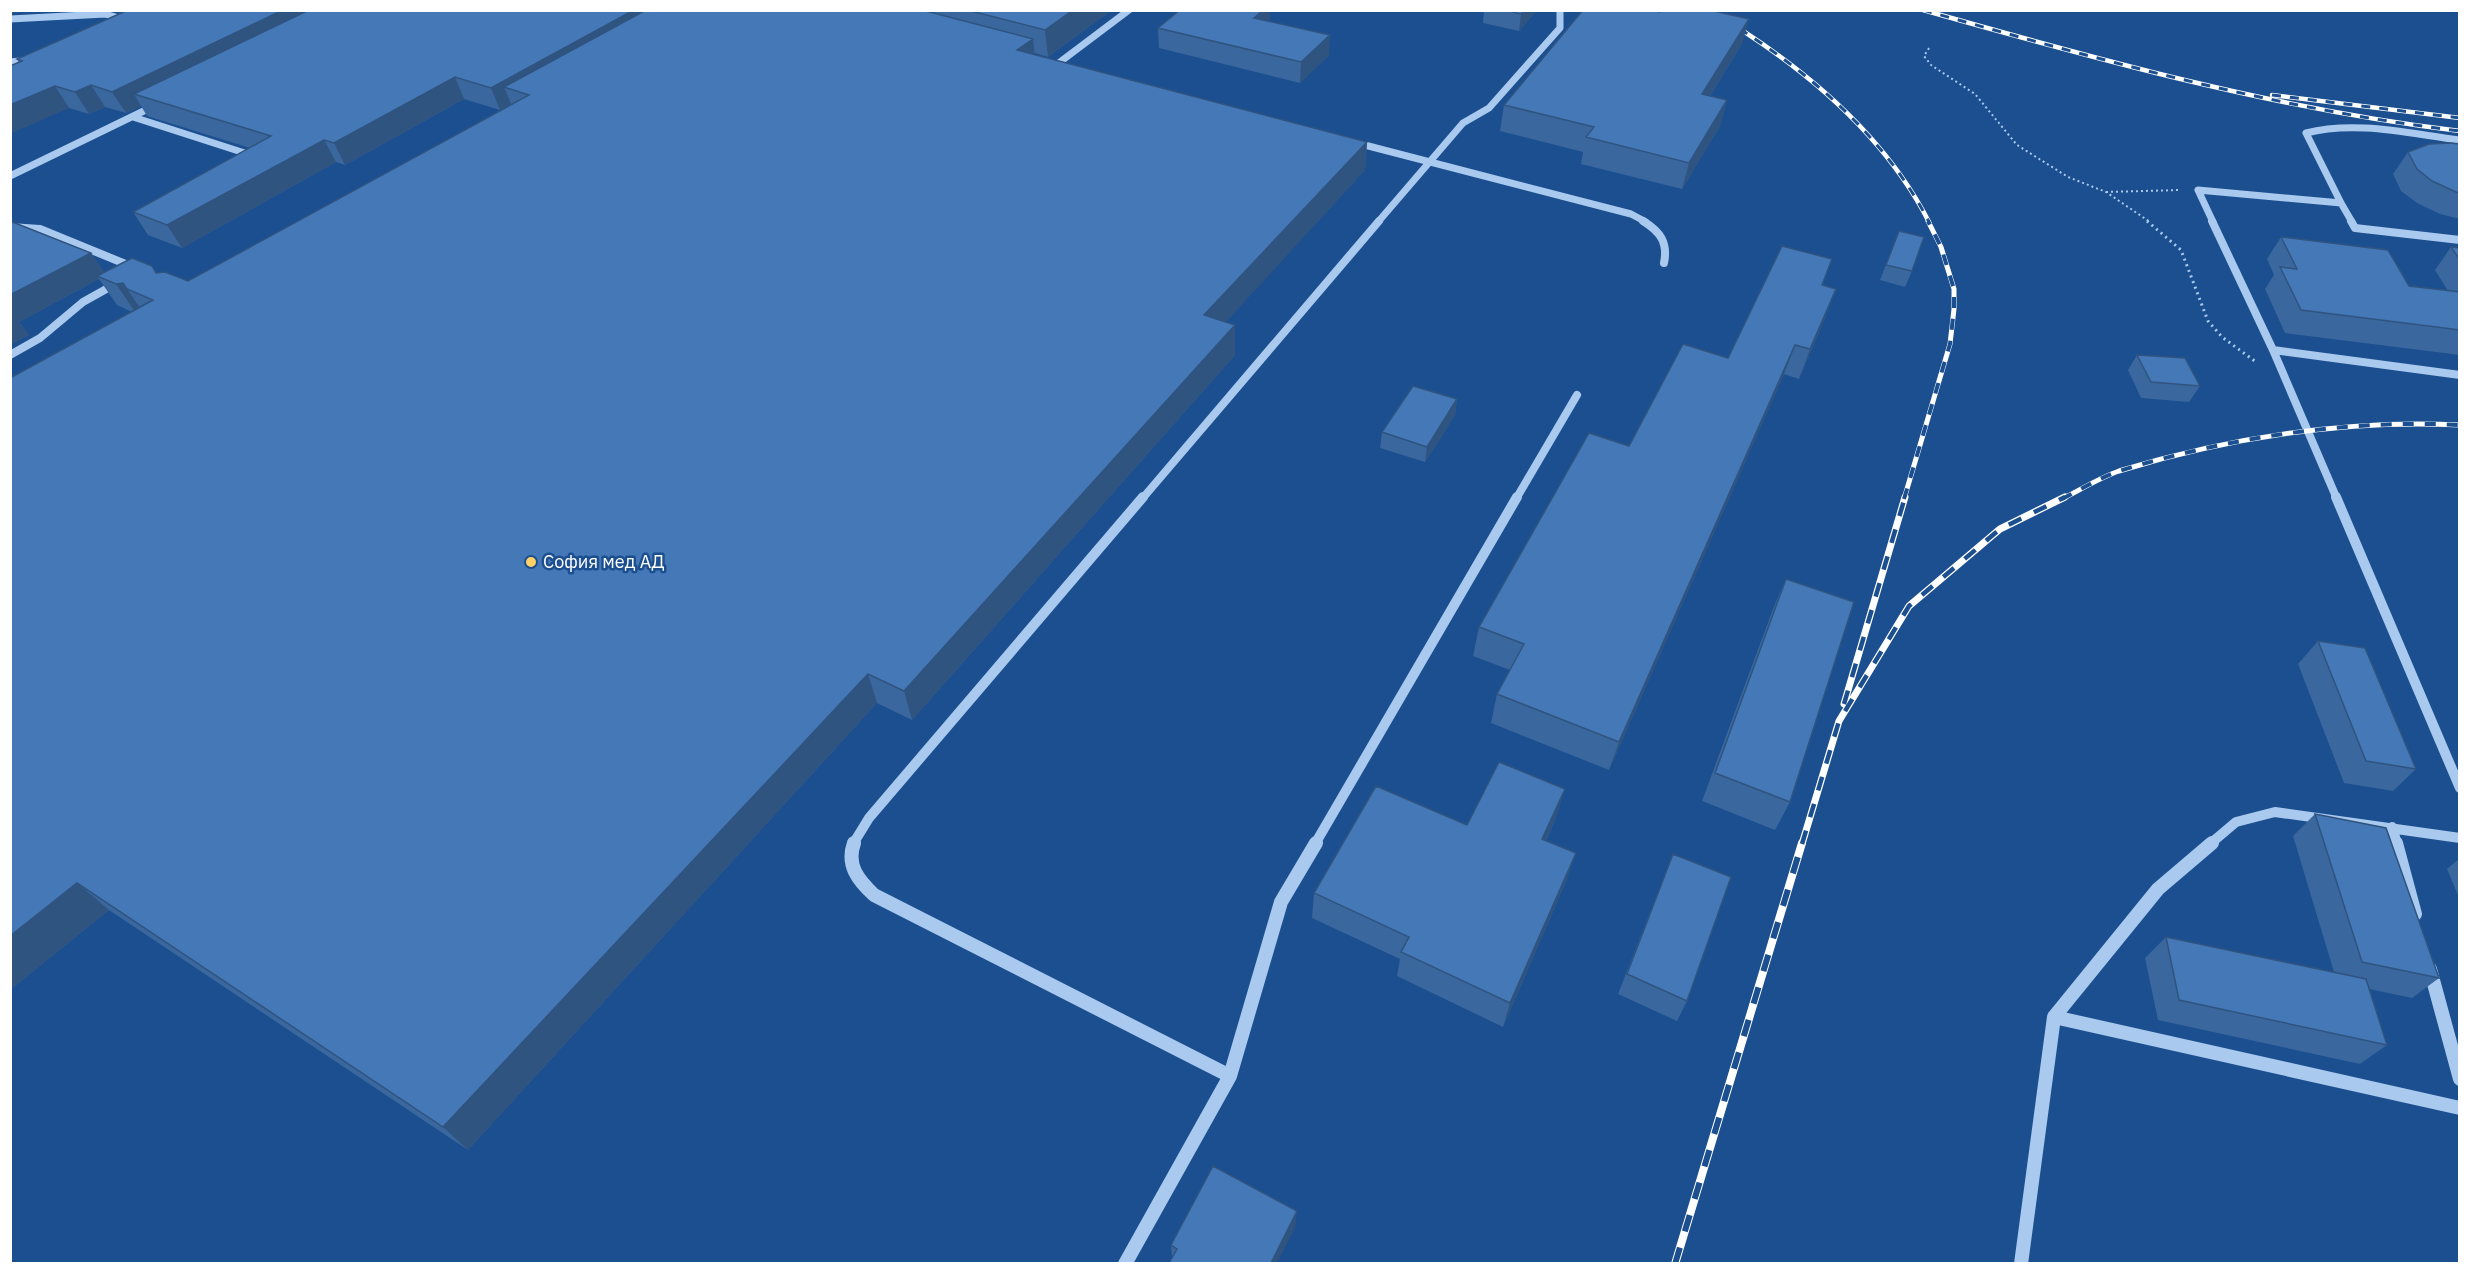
<svg xmlns="http://www.w3.org/2000/svg" width="2470" height="1274" font-family="'IBM Plex Sans',sans-serif">
  <style>
    .lines { fill: none; stroke-linecap: round; stroke-linejoin: round }
    .path-far1 { stroke: #a9c9ee; stroke-width: 2; stroke-dasharray: 2 3; stroke-linecap: butt }
    .path { stroke: #a9c9ee; stroke-width: 3; stroke-dasharray: 2 4; stroke-linecap: butt }
    .minor-far3 { stroke: #a9c9ee; stroke-width: 7 }
    .minor-far2 { stroke: #a9c9ee; stroke-width: 8 }
    .minor-far1 { stroke: #a9c9ee; stroke-width: 10 }
    .minor { stroke: #a9c9ee; stroke-width: 14 }
    .rail-far3-casing { stroke: #fff; stroke-width: 4.5 }
    .rail-far2-casing { stroke: #fff; stroke-width: 5 }
    .rail-far1-casing { stroke: #fff; stroke-width: 7 }
    .rail-casing { stroke: #fff; stroke-width: 8 }
    .rail-far3 { stroke: #1b4f8f; stroke-width: 3; stroke-dasharray: 9; stroke-linecap: butt }
    .rail-far2 { stroke: #1b4f8f; stroke-width: 4; stroke-dasharray: 11; stroke-linecap: butt }
    .rail-far1 { stroke: #1b4f8f; stroke-width: 4.5; stroke-dasharray: 14; stroke-linecap: butt }
    .rail { stroke: #1b4f8f; stroke-width: 6; stroke-dasharray: 17; stroke-linecap: butt }
    .wall { fill: #3a679d }
    .shaded-wall { fill: #305480 }
    .building { fill: #4478b7; stroke: #305480; stroke-width: 1.5 }
    .poi-dot { fill: #ffd166; stroke: #1b4f8f; stroke-width: 2 }
    .labels { text-anchor: middle; stroke-width: 5; stroke-linejoin: round; paint-order: stroke }
    .poi-label { font-size: 18px; fill: #fff; stroke: #1b4f8f; text-anchor: start }
  </style>
  <rect width="100%" height="100%" fill="#1b4f8f"/>
  <g class="lines">
    <path class="path-far1" d="M 1929,48 L 1924,56 L 1931,65 L 1975,94 L 2017,145 L 2068,177 L 2106,192 L 2150,222
      M 2106,192 L 2180,190"/>
    <path class="path" d="M 2147,221 L 2181,250 L 2208,321 L 2222,337 L 2256,362"/>
    <path class="minor-far3" d="M 10,19 L 105,14 L 126,20
      M 10,62 L 30,60
      M 1056,65 L 1129,10
      M 133,117 L 254,156
      M 1353,142 L 1631,214 L 1646,222
      M 10,176 L 156,105
      M 2341,203 L 2352,222
      M 1378,222 L 1463,123 L 1489,108 L 1560,28 L 1560,10
      M 2213,222 L 2198,190 L 2341,203 L 2306,133 C 2356,120 2410,134 2460,140"/>
    <path class="minor-far2" d="M 1643,221 C 1661,232 1668,243 1664,263
      M 2212,221 L 2273,350
      M 2351,221 L 2355,228 L 2460,240
      M 10,227 L 40,229 L 128,265 L 125,271
      M 10,355 L 40,338 L 83,302 L 117,283
      M 1142,499 L 1379,221
      M 1516,499 L 1577,395
      M 2337,499 L 2273,350 L 2460,375"/>
    <path class="minor-far1" d="M 2336,497 L 2460,788
      M 2392,827 L 2397,844
      M 853,844 L 869,818 L 1143,497
      M 1315,844 L 1517,497
      M 2210,844 L 2236,822 L 2275,812 L 2460,838"/>
    <path class="minor" d="M 854,843 C 846,865 858,880 874,895 L 1230,1076
      M 2396,843 L 2415,914
      M 2430,969 L 2460,1079
      M 2054,1017 L 2460,1108
      M 1125,1264 L 1230,1076 L 1281,902 L 1316,843
      M 2021,1264 L 2054,1017 L 2158,889 L 2212,843"/>
    <defs>
      <path id="rail-far3" d="M 1709,10 C 1796,61 1882,130 1929,222
        M 1923,10 C 2100,60 2276,109 2460,131
        M 2272,95 L 2460,118"/>
      <path id="rail-far2" d="M 1904,499 L 1950,344 L 1954,309 L 1954,289 L 1941,247 L 1928,221
        M 2062,499 C 2080,490 2099,478 2119,471 C 2227,438 2347,419 2460,425"/>
      <path id="rail-far1" d="M 1844,704 L 1905,497
        M 1802,844 L 1839,721 L 1909,606 L 2000,529 L 2065,497"/>
      <path id="rail" d="M 1675,1264 L 1802,843"/>
    </defs>
    <use href="#rail-far3" class="rail-far3-casing"/>
    <use href="#rail-far2" class="rail-far2-casing"/>
    <use href="#rail-far1" class="rail-far1-casing"/>
    <use href="#rail" class="rail-casing"/>
    <use href="#rail-far3" class="rail-far3"/>
    <use href="#rail-far2" class="rail-far2"/>
    <use href="#rail-far1" class="rail-far1"/>
    <use href="#rail" class="rail"/>
  </g>
  <path class="wall" d="M 128,10 L 1112,10 L 1048,57 L 1035,53 L 1035,55 L 1367,142 L 1365,170 L 1225,322 L 1235,355 L 912,720 L 877,703 L 468,1150 L 109,910 L 10,990 L 10,378 L 132,312 L 117,305 L 99,279 L 19,322 L 29,335 L 10,345 L 10,221 L 91,253 L 104,272 L 157,273 L 188,281 L 511,105 L 500,110 L 464,99 L 345,165 L 336,162 L 182,248 L 148,235 L 133,212 L 250,148 L 147,116 L 141,106 L 126,113 L 105,107 L 89,114 L 69,108 L 19,63 L 17,59 Z
    M 1180,10 L 1270,10 L 1270,21 L 1329,55 L 1300,83 L 1159,48 L 1158,28 Z
    M 1484,10 L 1537,10 L 1519,31 L 1483,23 Z
    M 1742,44 L 1710,96 L 1727,100 L 1720,126 L 1682,189 L 1581,164 L 1583,152 L 1500,131 L 1504,105 Z
    M 2460,144 L 2460,219 L 2440,214 L 2417,203 L 2401,191 L 2393,174 L 2408,152 Z
    M 1899,231 L 1912,271 L 1905,287 L 1880,280 Z
    M 2281,237 L 2409,286 L 2448,291 L 2435,270 L 2451,247 L 2460,248 L 2460,355 L 2285,333 L 2265,289 L 2274,275 L 2267,259 Z
    M 1823,286 L 1836,289 L 1825,318 L 1799,379 L 1784,374 L 1609,770 L 1491,723 L 1497,694 L 1510,670 L 1473,656 L 1479,627 L 1629,446 L 1728,358 Z
    M 2137,355 L 2200,386 L 2189,402 L 2141,398 L 2128,370 Z
    M 1457,399 L 1455,415 L 1425,462 L 1380,448 L 1382,432 Z
    M 1786,579 L 1790,802 L 1775,830 L 1702,801 L 1773,609 Z
    M 2318,641 L 2416,769 L 2393,791 L 2344,783 L 2298,664 Z
    M 2315,814 L 2439,978 L 2412,998 L 2369,989 L 2387,1045 L 2360,1064 L 2158,1020 L 2145,958 L 2166,937 L 2334,972 L 2293,836 Z
    M 1557,815 L 1546,841 L 1567,879 L 1503,1027 L 1397,976 L 1400,959 L 1312,918 L 1314,893 L 1467,825 Z
    M 1673,854 L 1687,1001 L 1677,1021 L 1618,994 Z
    M 2460,858 L 2460,900 L 2447,869 Z
    M 1295,1228 L 1172,1257 L 1171,1245 Z"/>
  <path class="shaded-wall" d="M 10,10 L 31,10 L 10,14 Z
    M 283,10 L 337,10 L 134,94 L 141,106 L 126,113 L 112,92 Z
    M 634,10 L 650,10 L 504,87 L 511,104 L 500,110 L 491,88 Z
    M 1073,10 L 1112,10 L 1048,57 L 1045,30 Z
    M 1263,10 L 1270,10 L 1270,24 L 1254,18 Z
    M 1525,10 L 1537,10 L 1519,31 L 1521,14 Z
    M 1749,19 L 1742,44 L 1695,120 L 1702,94 Z
    M 1330,35 L 1329,55 L 1300,83 L 1301,62 Z
    M 1033,39 L 1036,65 L 1017,50 Z
    M 455,77 L 464,99 L 345,165 L 334,143 Z
    M 91,85 L 105,107 L 89,114 L 75,92 Z
    M 55,86 L 69,108 L 10,134 L 10,105 Z
    M 1727,100 L 1720,126 L 1682,189 L 1689,163 Z
    M 324,140 L 336,162 L 182,248 L 167,225 Z
    M 1367,142 L 1365,170 L 1205,345 L 1204,315 Z
    M 91,253 L 106,275 L 97,276 L 99,279 L 19,322 L 29,335 L 10,345 L 10,295 Z
    M 123,283 L 127,289 L 143,312 L 136,313 L 116,284 Z
    M 1836,289 L 1825,318 L 1799,379 L 1810,349 Z
    M 1235,325 L 1235,355 L 912,720 L 904,691 Z
    M 1795,345 L 1784,374 L 1609,770 L 1619,742 Z
    M 1457,399 L 1455,415 L 1425,462 L 1427,447 Z
    M 868,674 L 877,703 L 468,1150 L 443,1127 Z
    M 1565,789 L 1557,815 L 1535,865 L 1542,839 Z
    M 1576,853 L 1567,879 L 1503,1027 L 1510,1003 Z
    M 77,883 L 109,910 L 10,990 L 10,936 Z
    M 1297,1211 L 1295,1228 L 1277,1263 L 1271,1263 Z"/>
  <path class="building" d="M 128,10 L 283,10 L 112,92 L 91,85 L 75,92 L 55,86 L 10,105 L 10,66 L 22,61 L 17,59 Z
    M 309,10 L 634,10 L 491,88 L 455,77 L 334,143 L 324,140 L 167,225 L 133,212 L 271,136 L 134,94 Z
    M 646,10 L 922,10 L 1033,39 L 1017,50 L 1367,142 L 1204,315 L 1235,325 L 904,691 L 868,674 L 443,1127 L 77,883 L 10,936 L 10,378 L 153,300 L 127,289 L 123,283 L 116,284 L 97,276 L 132,258 L 152,266 L 156,273 L 165,272 L 188,281 L 529,95 L 504,87 Z
    M 967,10 L 1073,10 L 1045,30 Z
    M 1180,10 L 1263,10 L 1254,18 L 1330,35 L 1301,62 L 1158,28 Z
    M 1505,10 L 1525,10 L 1521,14 Z
    M 1583,10 L 1651,10 L 1660,12 L 1661,10 L 1709,10 L 1749,19 L 1702,94 L 1727,100 L 1689,163 L 1586,137 L 1594,127 L 1504,105 Z
    M 2450,143 L 2460,144 L 2460,193 L 2456,192 L 2432,181 L 2417,169 L 2408,152 L 2429,144 Z
    M 10,221 L 91,253 L 10,295 Z
    M 1899,231 L 1924,237 L 1912,271 L 1886,265 Z
    M 2281,237 L 2388,250 L 2409,286 L 2460,292 L 2460,330 L 2301,310 L 2280,267 L 2297,269 Z
    M 1782,246 L 1832,259 L 1822,285 L 1836,289 L 1810,349 L 1795,345 L 1619,742 L 1497,694 L 1524,644 L 1479,627 L 1589,433 L 1629,446 L 1683,344 L 1728,358 Z
    M 2451,247 L 2460,248 L 2460,260 Z
    M 2137,355 L 2185,358 L 2200,386 L 2151,382 Z
    M 1413,386 L 1457,399 L 1427,447 L 1382,432 Z
    M 1786,579 L 1854,602 L 1790,802 L 1715,773 Z
    M 2318,641 L 2365,648 L 2416,769 L 2366,761 Z
    M 1499,762 L 1565,789 L 1542,839 L 1576,853 L 1510,1003 L 1401,952 L 1409,937 L 1314,893 L 1376,786 L 1467,825 Z
    M 2315,814 L 2386,828 L 2439,978 L 2362,962 Z
    M 1673,854 L 1731,877 L 1687,1001 L 1627,974 Z
    M 2166,937 L 2366,979 L 2387,1045 L 2179,1000 Z
    M 1213,1166 L 1297,1211 L 1271,1263 L 1169,1263 L 1177,1249 L 1171,1245 Z"/>
  <circle class="poi-dot" cx="531" cy="562" r="6"/>
  <g class="labels">
    <g class="poi-label">
      <text x="543" y="568">София мед АД</text>
    </g>
  </g>
  <rect width="2470" height="1274" fill="none" stroke="#ffffff" stroke-width="24"/>
</svg>
